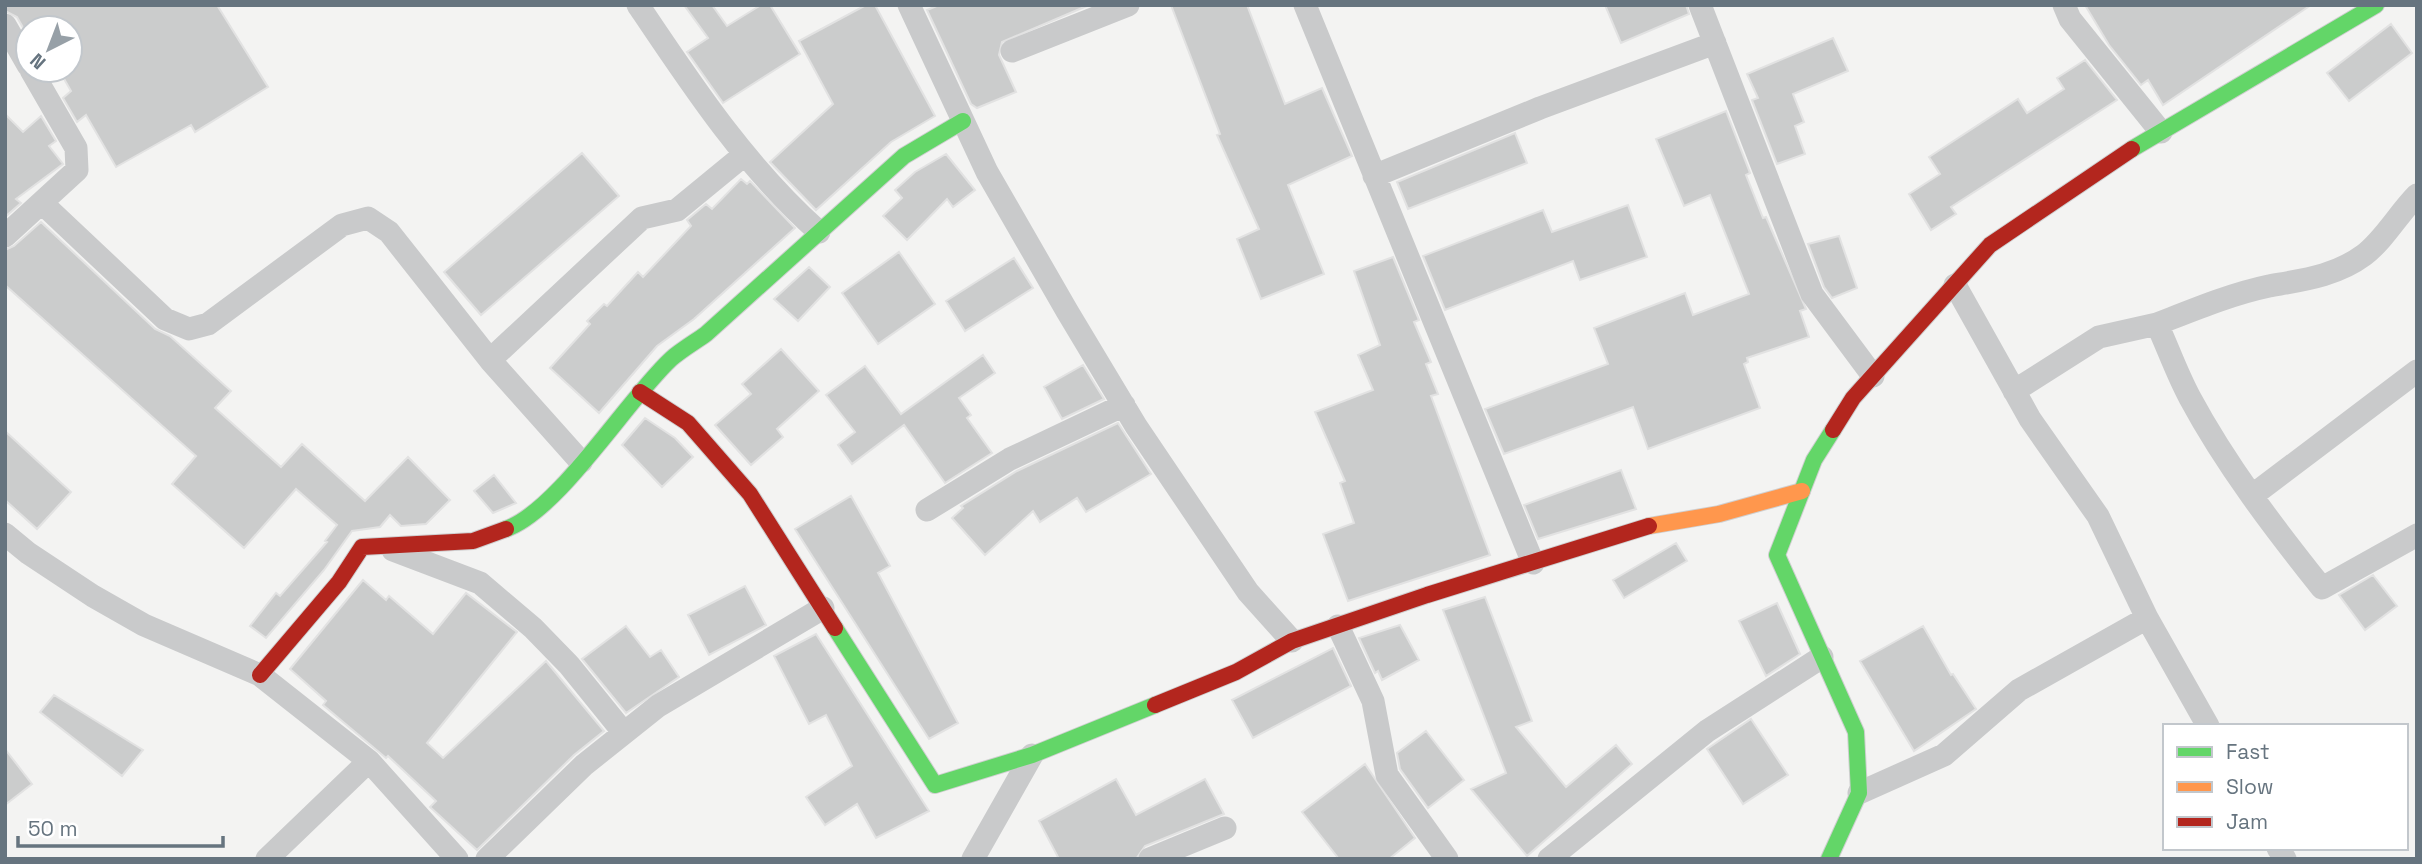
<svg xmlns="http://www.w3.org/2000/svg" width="2422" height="864" font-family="'Space Grotesk',sans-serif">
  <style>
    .building { fill: #cbcccc; stroke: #e2e2e2; stroke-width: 2 }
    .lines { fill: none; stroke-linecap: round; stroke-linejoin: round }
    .fast-casing { stroke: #cfcfd0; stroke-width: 18 }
    .slow-casing { stroke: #cfcfd0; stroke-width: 18 }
    .jam-casing { stroke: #cfcfd0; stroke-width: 18 }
    .street { stroke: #c9cacb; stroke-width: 23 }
    .fast { stroke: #63d668; stroke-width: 16 }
    .slow { stroke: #ff974d; stroke-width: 16 }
    .jam { stroke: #b3261e; stroke-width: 16 }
  </style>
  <rect width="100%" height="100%" fill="#f3f3f2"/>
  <path class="building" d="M 5,5 L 217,5 L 268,87 L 195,132 L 191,125 L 116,167 L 86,115 L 77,122 L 63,98 L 71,91 L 59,70 L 70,70 L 70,28 L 28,28 L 25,31 L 17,17 L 5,11 Z
    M 684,5 L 712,5 L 727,26 L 761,5 L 770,5 L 800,54 L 723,103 L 687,52 L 708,38 Z
    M 866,5 L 875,5 L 935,116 L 891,142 L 816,210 L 770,162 L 833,104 L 799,41 Z
    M 939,5 L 1089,5 L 1002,42 L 999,55 L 1016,92 L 977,108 L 971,104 L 927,10 Z
    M 1171,5 L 1247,5 L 1285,104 L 1322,88 L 1352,156 L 1288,185 L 1324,274 L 1261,299 L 1237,239 L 1259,229 L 1217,135 L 1220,134 Z
    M 1605,5 L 1686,5 L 1689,14 L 1621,43 Z
    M 2085,5 L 2311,5 L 2163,105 L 2148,80 L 2141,85 L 2109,45 Z
    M 2391,24 L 2412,53 L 2349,101 L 2327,73 Z
    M 1833,38 L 1848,71 L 1793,94 L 1804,122 L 1795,126 L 1805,154 L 1777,164 L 1752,100 L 1758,98 L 1747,74 Z
    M 2085,60 L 2117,100 L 1951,207 L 1956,214 L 1931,230 L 1909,194 L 1940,174 L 1929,157 L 2018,99 L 2027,113 L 2064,89 L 2057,78 Z
    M 1726,111 L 1750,173 L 1746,175 L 1763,218 L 1766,217 L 1806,309 L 1800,311 L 1809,337 L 1747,358 L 1748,362 L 1744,364 L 1760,408 L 1648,449 L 1633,407 L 1504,454 L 1485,409 L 1608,364 L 1594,328 L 1685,293 L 1693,315 L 1749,294 L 1710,195 L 1684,206 L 1656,139 Z
    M 5,114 L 23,132 L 41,116 L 56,141 L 49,146 L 63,164 L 16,199 L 21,203 L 5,217 Z
    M 1515,133 L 1527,163 L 1408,209 L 1397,182 Z
    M 582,153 L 619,196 L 481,315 L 444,272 Z
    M 946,154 L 975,190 L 953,207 L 947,199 L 907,240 L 883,216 L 902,198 L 895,190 L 915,172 Z
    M 741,179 L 747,184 L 750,181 L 795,228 L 694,319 L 657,346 L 599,413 L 550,368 L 590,324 L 587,321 L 604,304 L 607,306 L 638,272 L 643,277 L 691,226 L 687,220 L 706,204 L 712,209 Z
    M 1628,205 L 1647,257 L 1580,280 L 1573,261 L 1445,310 L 1423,256 L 1543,210 L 1552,232 Z
    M 41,222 L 155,329 L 170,336 L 231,391 L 215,408 L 281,467 L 302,444 L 365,501 L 408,457 L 450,500 L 426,524 L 401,526 L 390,515 L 380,527 L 352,531 L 324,570 L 266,638 L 250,626 L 276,593 L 280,596 L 327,542 L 325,541 L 337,525 L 296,489 L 244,548 L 172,484 L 196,456 L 5,285 L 5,250 L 14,246 Z
    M 1839,236 L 1857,288 L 1832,298 L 1824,287 L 1808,244 Z
    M 899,252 L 935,304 L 878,344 L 842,293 Z
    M 1393,257 L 1419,320 L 1414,322 L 1431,362 L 1426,364 L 1438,394 L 1431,396 L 1490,555 L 1348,601 L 1323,534 L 1354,523 L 1340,483 L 1345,481 L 1315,412 L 1373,390 L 1358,355 L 1380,345 L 1354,271 Z
    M 1014,258 L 1033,288 L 965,331 L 946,301 Z
    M 809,267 L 830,287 L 798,321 L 774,299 Z
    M 781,349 L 819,391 L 777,429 L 783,437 L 751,465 L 715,425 L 751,394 L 742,384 Z
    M 983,355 L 995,373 L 959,398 L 971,415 L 967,418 L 992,453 L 945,483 L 904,425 L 852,464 L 838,445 L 855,432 L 826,395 L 865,366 L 901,414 Z
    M 1083,365 L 1104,399 L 1062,419 L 1044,387 Z
    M 645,418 L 675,438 L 693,457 L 662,487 L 622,445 Z
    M 1118,423 L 1151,474 L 1086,512 L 1077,498 L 1040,522 L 1033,511 L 985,555 L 952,518 L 963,508 L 961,506 L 1017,471 Z
    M 5,431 L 71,492 L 37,529 L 5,500 Z
    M 1621,470 L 1636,509 L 1538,539 L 1524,505 Z
    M 494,475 L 516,503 L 493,513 L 474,491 Z
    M 851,496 L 890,566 L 878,573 L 958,723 L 929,739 L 795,529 Z
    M 1676,543 L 1687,561 L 1624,598 L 1613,580 Z
    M 2373,575 L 2397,606 L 2365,630 L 2339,595 Z
    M 363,580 L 386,600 L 389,596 L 433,634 L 466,593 L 517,632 L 427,743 L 443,758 L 546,661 L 604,731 L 574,755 L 477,850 L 430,807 L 436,801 L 388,756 L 386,758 L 323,705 L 326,701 L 290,669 Z
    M 745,586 L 766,625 L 709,655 L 688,615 Z
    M 1485,597 L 1532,721 L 1516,727 L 1566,787 L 1616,745 L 1632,764 L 1527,856 L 1471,789 L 1506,773 L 1443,610 Z
    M 1777,603 L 1800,654 L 1766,676 L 1739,621 Z
    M 1400,625 L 1419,660 L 1382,680 L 1378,671 L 1375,673 L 1359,638 Z
    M 626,626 L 650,657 L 661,650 L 679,677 L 626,713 L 582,659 Z
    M 1923,626 L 1951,675 L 1953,674 L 1976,709 L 1914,751 L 1860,661 Z
    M 816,634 L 929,811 L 876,838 L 857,804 L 825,825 L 806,797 L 852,766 L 826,715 L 809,724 L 774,656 Z
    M 1333,648 L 1351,686 L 1253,738 L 1232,700 Z
    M 54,695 L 143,750 L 122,776 L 40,712 Z
    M 1751,719 L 1788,775 L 1743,804 L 1707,749 Z
    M 1426,731 L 1464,780 L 1428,808 L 1400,769 L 1397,753 Z
    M 5,749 L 32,784 L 5,805 Z
    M 1365,764 L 1415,838 L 1389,859 L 1339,859 L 1302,812 Z
    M 1116,779 L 1136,815 L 1205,779 L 1224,814 L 1145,846 L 1136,859 L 1059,859 L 1039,821 Z"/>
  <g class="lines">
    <defs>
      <path id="fast" d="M 2132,149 L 2376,5
        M 506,529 C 559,510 626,401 671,359 C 681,350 695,342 706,334 L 904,156 L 963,121
        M 835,628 L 935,785 L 1032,755 L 1155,705
        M 1829,859 L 1859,793 L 1856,732 L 1777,555 L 1814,460 L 1833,430"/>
      <path id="slow" d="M 1649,526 L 1719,514 L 1802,491"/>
      <path id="jam" d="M 640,392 L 688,423 L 750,494 L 835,628
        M 1833,430 L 1853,398 L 1990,245 L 2132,149
        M 260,675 L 339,582 L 362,547 L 473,541 L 506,529
        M 1155,705 L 1236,672 L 1292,641 L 1427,595 L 1649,526"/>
    </defs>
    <use href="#fast" class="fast-casing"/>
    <use href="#slow" class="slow-casing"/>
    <use href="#jam" class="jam-casing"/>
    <path class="street" d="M 638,5 C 693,87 745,166 819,232
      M 909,5 L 987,172 L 1067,311 L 1136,426 L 1248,592 L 1292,641
      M 1305,5 L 1533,563
      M 1700,5 L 1812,294 L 1873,376
      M 2064,5 L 2070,19 L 2161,132
      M 5,25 L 28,65
      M 1012,51 L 1128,5
      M 1374,176 L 1540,108 L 1715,43
      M 2417,195 C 2399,213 2384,240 2364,255 C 2336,276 2302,280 2269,286 C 2231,294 2193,310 2157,324 C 2168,348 2177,374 2190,398 C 2226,465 2274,528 2322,588 L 2417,535
      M 42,203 L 165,319 L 189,329 L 208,324 L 342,225 L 368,218 L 389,232 L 490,360 L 581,462
      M 5,236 L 77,170 L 76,148 L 31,70
      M 490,360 L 642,218 L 677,210 L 744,155
      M 2014,391 L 2099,337 L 2157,324
      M 2253,495 L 2417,371
      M 927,510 L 1010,459 L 1124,405
      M 5,534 L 28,553 L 93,596 L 144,625 L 260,675 L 369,761 L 457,859
      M 393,550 L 480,583 L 533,628 L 569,665 L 624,733
      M 2147,618 L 2208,726
      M 1338,626 L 1373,701 L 1387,775 L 1447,859
      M 1859,793 L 1944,755 L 2019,690 L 2147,618 L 2098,516 L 2030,419 L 1955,285
      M 2278,848 L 2285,859
      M 267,859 L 369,761
      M 487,859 L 584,765 L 658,706 L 823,608
      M 973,859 L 1032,755
      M 1150,859 L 1225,828
      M 1549,859 L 1707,731 L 1822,657"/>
    <use href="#fast" class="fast"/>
    <use href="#slow" class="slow"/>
    <use href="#jam" class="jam"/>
  </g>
  <rect width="2422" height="864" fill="none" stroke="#66747f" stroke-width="14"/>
  <rect x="2163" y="724" width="245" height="126" fill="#ffffff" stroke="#c2c7cc" stroke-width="2"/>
  <rect x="2177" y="747" width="35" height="10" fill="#63d668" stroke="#c2c7cc" stroke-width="2"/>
  <text x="2226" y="759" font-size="21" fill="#66747f">Fast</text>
  <rect x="2177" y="782" width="35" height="10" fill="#ff974d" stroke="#c2c7cc" stroke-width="2"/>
  <text x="2226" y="794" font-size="21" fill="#66747f">Slow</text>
  <rect x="2177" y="817" width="35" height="10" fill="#b3261e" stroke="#c2c7cc" stroke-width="2"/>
  <text x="2226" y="829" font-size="21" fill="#66747f">Jam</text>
  <g transform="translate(49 49) rotate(222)"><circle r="33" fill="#ffffff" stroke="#c2c7cc" stroke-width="2"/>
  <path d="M0-5L12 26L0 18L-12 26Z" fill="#97a0a7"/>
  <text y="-10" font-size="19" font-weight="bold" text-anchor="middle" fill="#66747f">N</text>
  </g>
  <path d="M18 836v10h205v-10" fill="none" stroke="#66747f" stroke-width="3.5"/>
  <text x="28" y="836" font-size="21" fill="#66747f" stroke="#ffffff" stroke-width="5" paint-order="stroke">50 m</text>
</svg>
